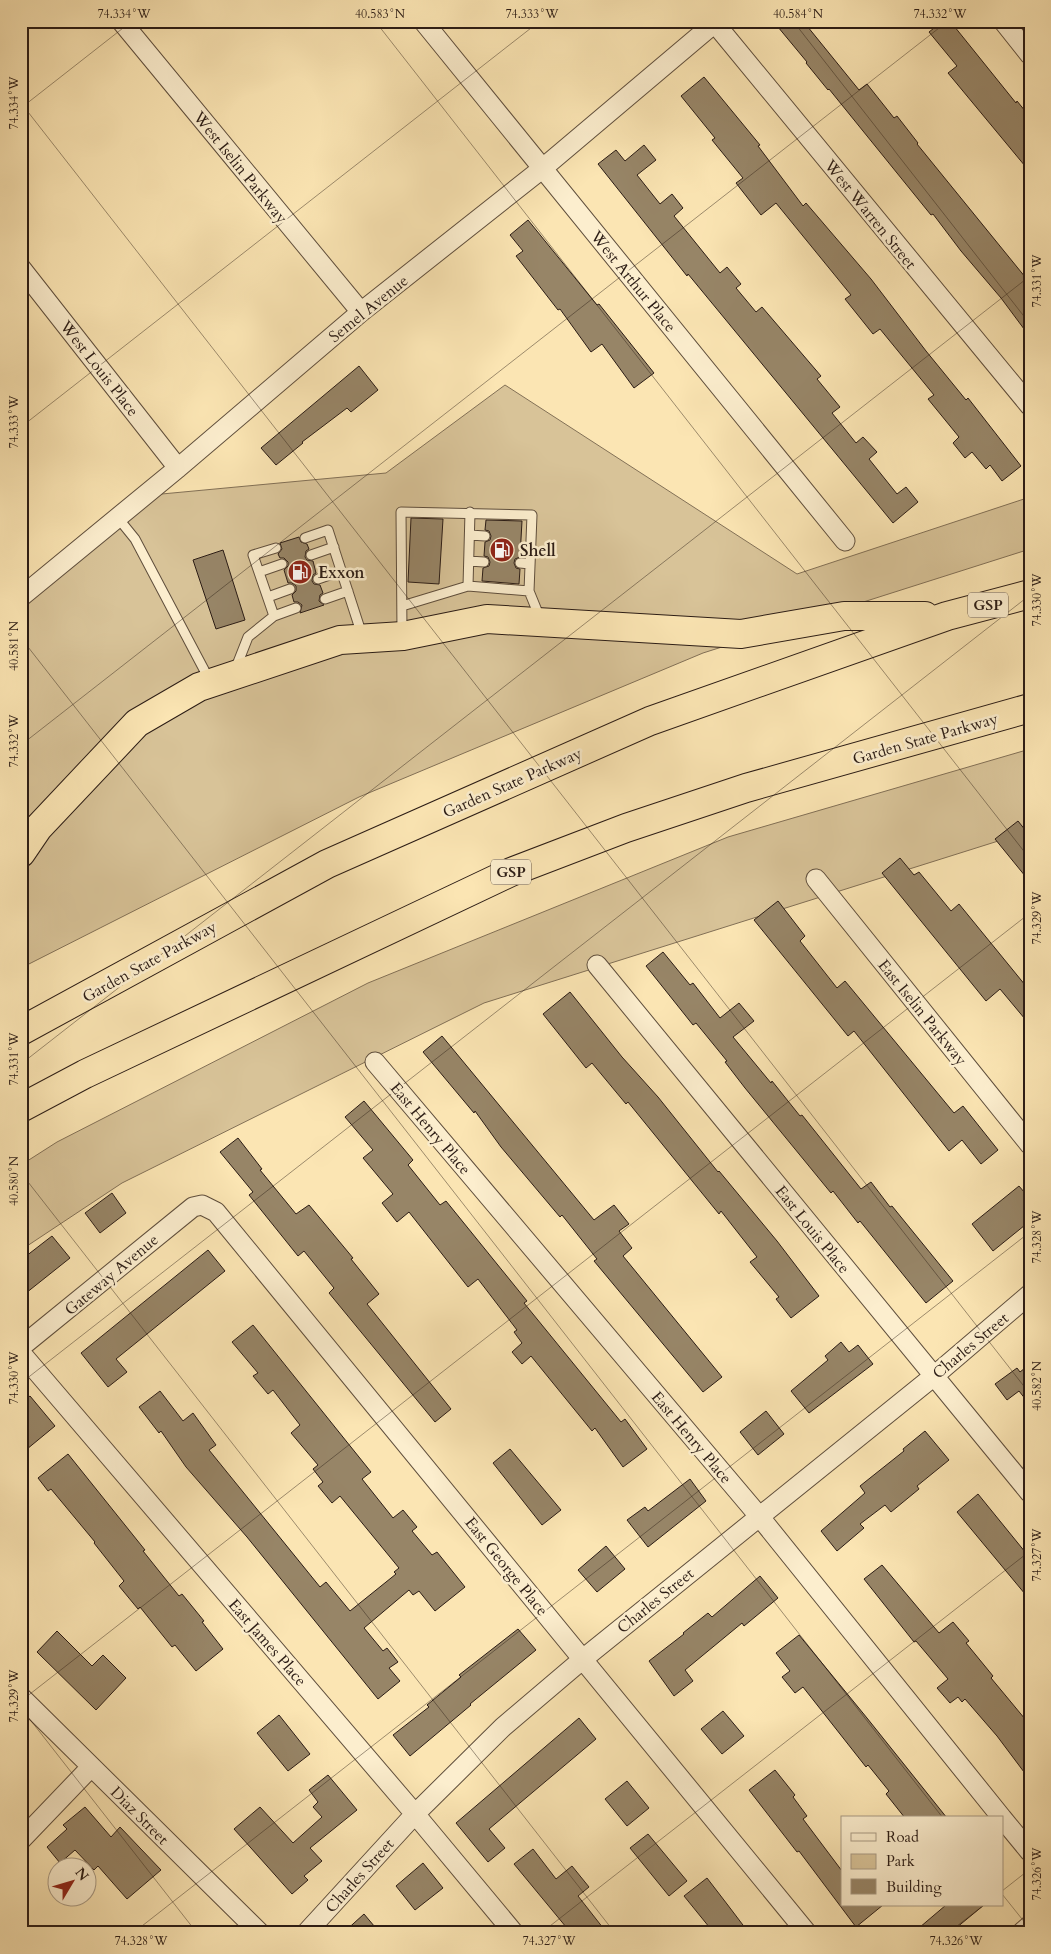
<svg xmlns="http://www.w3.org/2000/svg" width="1051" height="1954" font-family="Cardo,serif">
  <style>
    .green { fill: #d8c398; stroke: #827056 }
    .building { fill: #978567; stroke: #2b1c15 }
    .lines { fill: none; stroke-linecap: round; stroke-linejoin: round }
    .service-casing { stroke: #5f4e3c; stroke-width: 11 }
    .minor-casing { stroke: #5f4e3c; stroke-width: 21 }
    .motorway-casing { stroke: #2b1c15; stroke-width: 30 }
    .service { stroke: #fceece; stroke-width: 9 }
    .minor { stroke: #fceece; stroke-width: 19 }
    .motorway { stroke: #fbe5b3; stroke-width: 28 }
    .ticks { fill: none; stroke: #2b1c15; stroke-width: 1; stroke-opacity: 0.45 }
    .labels { text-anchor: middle; stroke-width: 5; stroke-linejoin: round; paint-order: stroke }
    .shield { fill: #fceece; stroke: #6a5b4c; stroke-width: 1 }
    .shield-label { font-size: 15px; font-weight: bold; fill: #2b1c15 }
    .street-label { font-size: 16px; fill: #2b1c15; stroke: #fceece }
    .poi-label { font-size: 16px; font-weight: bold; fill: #2b1c15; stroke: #fceece; text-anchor: start }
    .neatline { fill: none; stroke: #2b1c15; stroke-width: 2 }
    .ticks-label { font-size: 12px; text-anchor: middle; fill: #2b1c15 }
  </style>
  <rect width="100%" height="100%" fill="#fbe5b3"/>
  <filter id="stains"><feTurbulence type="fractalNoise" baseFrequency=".004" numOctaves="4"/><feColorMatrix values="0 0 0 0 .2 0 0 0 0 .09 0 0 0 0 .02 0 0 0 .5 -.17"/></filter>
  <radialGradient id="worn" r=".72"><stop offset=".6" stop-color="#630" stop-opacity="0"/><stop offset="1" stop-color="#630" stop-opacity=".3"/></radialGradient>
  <path class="green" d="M 505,385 L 797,574 L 1030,497 L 1030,549 L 703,653 L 359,797 L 21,968 L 21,602 L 151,495 L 386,473 Z
    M 1030,749 L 1030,831 L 484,1003 L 122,1183 L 21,1250 L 21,1165 L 57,1142 L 368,983 L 728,837 Z"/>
  <path class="building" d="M 773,21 L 803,21 L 859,90 L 867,84 L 894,118 L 897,116 L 918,143 L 917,144 L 1030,283 L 1030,337 L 1001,298 L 961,251 L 933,214 L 931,215 L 829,89 L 828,90 L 806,63 L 807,62 Z
    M 943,21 L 950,21 L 1016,103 L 1017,101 L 1030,117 L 1030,172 L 948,73 L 957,66 L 929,32 Z
    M 704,77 L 760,145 L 758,146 L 803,206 L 806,203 L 871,279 L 926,351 L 966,400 L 968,398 L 1021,466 L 1002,481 L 990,465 L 986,469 L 972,452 L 965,458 L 953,443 L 959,437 L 928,399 L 934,395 L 880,329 L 873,334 L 845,299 L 851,295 L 776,203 L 761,215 L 736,183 L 743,178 L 712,140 L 715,138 L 681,96 Z
    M 644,145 L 656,160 L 637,175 L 660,204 L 672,194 L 683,208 L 674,216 L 720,273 L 727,267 L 741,284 L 736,288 L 756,312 L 762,307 L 821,376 L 817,379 L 840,407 L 832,413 L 856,443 L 863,437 L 877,452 L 869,459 L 897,494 L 906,487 L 918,502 L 893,523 L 688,274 L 687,276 L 598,164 L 616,150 L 625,161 Z
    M 528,220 L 597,305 L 599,304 L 654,373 L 634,388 L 602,344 L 591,352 L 560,309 L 558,310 L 516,256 L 523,251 L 510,235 Z
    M 359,366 L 378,390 L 351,412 L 347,408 L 302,442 L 303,443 L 276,465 L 261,448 Z
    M 411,518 L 443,519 L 439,584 L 408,582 Z
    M 486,520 L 522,521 L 520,557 L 515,559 L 514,563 L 516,568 L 520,569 L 519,584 L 482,581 L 483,568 L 489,566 L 490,562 L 488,557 L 484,556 L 485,542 L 490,540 L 491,536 L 489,531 L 485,530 Z
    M 299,537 L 301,542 L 307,544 L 309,549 L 306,551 L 305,557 L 307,560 L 313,561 L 316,573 L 313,575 L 312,581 L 314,584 L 320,585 L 323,593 L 320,595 L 319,601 L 324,605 L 300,613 L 302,605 L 298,602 L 294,602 L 292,595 L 296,591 L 296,586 L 292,583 L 288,583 L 284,570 L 288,566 L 288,562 L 284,558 L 280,558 L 278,554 L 282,549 L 280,543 Z
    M 223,550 L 245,620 L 216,629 L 193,560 Z
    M 1018,821 L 1030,836 L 1030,882 L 995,839 Z
    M 900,858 L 914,875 L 919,872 L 951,911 L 959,904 L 1030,991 L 1030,1025 L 1000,989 L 986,1001 L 882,873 Z
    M 778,901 L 805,936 L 800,941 L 837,988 L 845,981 L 954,1113 L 963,1106 L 998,1150 L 981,1164 L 962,1140 L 949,1151 L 854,1031 L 848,1036 L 754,920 Z
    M 663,952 L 690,985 L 693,983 L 720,1018 L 739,1003 L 754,1021 L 733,1037 L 771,1083 L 772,1081 L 800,1116 L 802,1115 L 861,1189 L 871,1182 L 890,1207 L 892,1206 L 953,1281 L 926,1303 L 860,1221 L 858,1223 L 833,1191 L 831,1193 L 745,1088 L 725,1062 L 727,1061 L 696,1023 L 693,1025 L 646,966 Z
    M 570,992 L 622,1057 L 658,1097 L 718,1172 L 719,1171 L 777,1241 L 819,1296 L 791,1318 L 776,1299 L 779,1297 L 750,1262 L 757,1257 L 721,1211 L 719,1214 L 628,1102 L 626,1104 L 592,1063 L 586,1068 L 543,1014 Z
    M 442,1036 L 594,1220 L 614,1205 L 629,1224 L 619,1231 L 632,1248 L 623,1256 L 722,1377 L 703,1392 L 594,1261 L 597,1259 L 562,1215 L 560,1217 L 501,1147 L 475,1111 L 474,1113 L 423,1052 Z
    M 364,1101 L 413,1160 L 408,1165 L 440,1205 L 446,1201 L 527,1301 L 524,1303 L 621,1422 L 625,1419 L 647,1449 L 623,1467 L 595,1428 L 592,1431 L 531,1356 L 522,1364 L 512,1352 L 522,1343 L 514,1332 L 517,1330 L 478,1279 L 468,1287 L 409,1212 L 397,1222 L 382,1203 L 393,1194 L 363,1158 L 373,1150 L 345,1117 Z
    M 238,1138 L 262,1169 L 260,1170 L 296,1214 L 309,1205 L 353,1258 L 351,1259 L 379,1294 L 367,1304 L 451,1409 L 435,1422 L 329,1293 L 334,1288 L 304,1251 L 298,1256 L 249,1195 L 253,1192 L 220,1152 Z
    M 1019,1186 L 1030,1199 L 1030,1221 L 993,1251 L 972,1224 Z
    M 112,1193 L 126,1213 L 100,1233 L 85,1213 Z
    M 52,1236 L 70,1258 L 21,1297 L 21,1260 Z
    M 208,1250 L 225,1271 L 116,1359 L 127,1372 L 108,1387 L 81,1353 Z
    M 253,1325 L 371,1472 L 362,1479 L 393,1518 L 403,1510 L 417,1527 L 412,1531 L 432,1555 L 437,1552 L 465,1587 L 435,1611 L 419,1591 L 413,1595 L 409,1590 L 364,1628 L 383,1651 L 387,1648 L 398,1662 L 389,1668 L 400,1681 L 378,1699 L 247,1537 L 186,1467 L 161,1431 L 159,1433 L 139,1407 L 160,1391 L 183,1421 L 193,1413 L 216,1445 L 209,1450 L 320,1587 L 326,1582 L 350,1611 L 396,1574 L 394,1572 L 399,1568 L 340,1496 L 332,1503 L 318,1486 L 323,1482 L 313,1469 L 318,1465 L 291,1433 L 300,1425 L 273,1390 L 268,1394 L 253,1376 L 258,1373 L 232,1342 Z
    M 841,1342 L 849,1352 L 858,1345 L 873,1364 L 809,1413 L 791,1391 L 828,1360 L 825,1356 Z
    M 1030,1364 L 1030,1405 L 1019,1391 L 1007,1400 L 995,1384 L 1017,1368 L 1020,1372 Z
    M 30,1396 L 55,1426 L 21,1454 L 21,1403 Z
    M 766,1411 L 784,1434 L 758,1455 L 740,1432 Z
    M 925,1431 L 949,1460 L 917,1486 L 919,1489 L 891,1512 L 885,1505 L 860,1524 L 864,1528 L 837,1551 L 821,1531 L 865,1493 L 860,1486 L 904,1451 L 903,1449 Z
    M 510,1449 L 561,1510 L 542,1525 L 493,1463 Z
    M 68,1454 L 145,1550 L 143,1551 L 179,1596 L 182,1594 L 204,1621 L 202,1622 L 223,1649 L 196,1671 L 175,1645 L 172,1647 L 140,1607 L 138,1609 L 119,1586 L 124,1581 L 94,1543 L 95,1542 L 51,1489 L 48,1491 L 38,1478 Z
    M 690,1479 L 706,1501 L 648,1547 L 627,1520 L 645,1507 L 648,1511 Z
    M 978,1494 L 1030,1558 L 1030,1600 L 957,1512 Z
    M 606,1546 L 625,1569 L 597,1592 L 578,1570 Z
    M 882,1565 L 939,1633 L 953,1622 L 969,1641 L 966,1643 L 993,1676 L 991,1678 L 1030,1725 L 1030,1780 L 997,1736 L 965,1699 L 962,1702 L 958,1697 L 950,1703 L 937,1688 L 948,1679 L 916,1641 L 914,1642 L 864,1579 Z
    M 760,1576 L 778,1598 L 744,1626 L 742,1623 L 685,1670 L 693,1681 L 674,1696 L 649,1661 L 684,1634 L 683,1633 L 708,1613 L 712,1617 Z
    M 518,1629 L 536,1650 L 470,1704 L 471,1705 L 410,1756 L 393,1735 L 429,1707 L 427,1705 L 461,1677 L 459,1675 Z
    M 57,1631 L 92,1666 L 103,1655 L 126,1678 L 96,1710 L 37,1652 Z
    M 799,1635 L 867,1718 L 947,1818 L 905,1818 L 886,1794 L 889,1791 L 868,1765 L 866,1767 L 803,1687 L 795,1693 L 782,1677 L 790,1671 L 776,1653 Z
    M 723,1711 L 744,1736 L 722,1754 L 701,1729 Z
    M 279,1715 L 310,1754 L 288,1771 L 257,1733 Z
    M 579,1718 L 596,1739 L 489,1829 L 505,1848 L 488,1862 L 456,1823 Z
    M 775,1770 L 795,1795 L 793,1797 L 807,1816 L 803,1819 L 842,1871 L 842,1905 L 883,1905 L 856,1927 L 799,1851 L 797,1852 L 749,1790 Z
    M 328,1775 L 357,1810 L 310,1848 L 322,1861 L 304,1876 L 308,1880 L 292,1894 L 234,1829 L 260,1807 L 293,1843 L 322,1817 L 313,1807 L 318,1802 L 309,1790 Z
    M 627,1781 L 649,1808 L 627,1826 L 605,1799 Z
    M 85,1807 L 111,1837 L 120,1827 L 161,1870 L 127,1899 L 98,1866 L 94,1870 L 75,1850 L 60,1863 L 47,1847 L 67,1829 L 63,1825 Z
    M 648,1834 L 687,1881 L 669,1896 L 630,1848 Z
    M 533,1849 L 556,1879 L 572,1866 L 589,1887 L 578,1896 L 607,1933 L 571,1933 L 514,1864 Z
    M 423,1863 L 443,1888 L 415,1910 L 396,1886 Z
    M 707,1878 L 727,1904 L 749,1933 L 714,1933 L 684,1896 Z
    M 946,1905 L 984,1905 L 950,1933 L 913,1933 Z
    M 364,1914 L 380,1933 L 343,1933 Z"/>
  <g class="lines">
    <defs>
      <path id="service" d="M 118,518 L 135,539 L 210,681
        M 470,535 L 485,536
        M 305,538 L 328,530 L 362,635
        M 311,555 L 334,547
        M 469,561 L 484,562
        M 520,563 L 530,564
        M 259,572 L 282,564
        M 318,579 L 341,571
        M 468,586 L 470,512
        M 268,597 L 290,589
        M 325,599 L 348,591
        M 402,606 L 468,586 L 529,591
        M 274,616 L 253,555 L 276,548
        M 402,632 L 401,512 L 532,515 L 529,591 L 540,618
        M 235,670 L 248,637 L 274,616 L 296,608"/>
      <path id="minor" d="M 121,21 L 361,312
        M 423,21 L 845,541
        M 713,21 L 1030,406
        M 1003,21 L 1030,55
        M 21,268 L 178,468
        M 21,597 L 178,468 L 361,312 L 543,168 L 717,21
        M 816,879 L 1030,1145
        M 597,965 L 1030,1493
        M 375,1062 L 759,1516 L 1002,1818
        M 21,1347 L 193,1207 L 202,1205 L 216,1212 L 807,1933
        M 21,1353 L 415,1814 L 514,1933
        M 21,1697 L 260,1933
        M 1002,1818 L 1030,1852
        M 21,1840 L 91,1767
        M 306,1933 L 415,1814 L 503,1727 L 583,1659 L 934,1376 L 1030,1294
        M 1021,1933 L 1030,1925"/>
      <path id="motorway" d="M 21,853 L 38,828 L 137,723 L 199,687 L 340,640 L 403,636 L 487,619 L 741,634 L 844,616 L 925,616
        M 21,1031 L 327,864 L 650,721 L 947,616 L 1030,594
        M 21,1108 L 85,1074 L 511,872 L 626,828 L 746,788 L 1030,708"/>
    </defs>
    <use href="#service" class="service-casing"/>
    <use href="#minor" class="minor-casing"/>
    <use href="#motorway" class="motorway-casing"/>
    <use href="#service" class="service"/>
    <use href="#minor" class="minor"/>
    <use href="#motorway" class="motorway"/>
  </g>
  <path class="ticks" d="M 375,21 L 1030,859M 793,21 L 1030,324M 21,103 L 1030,1394M 21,108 L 132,21M 21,427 L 540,21M 21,638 L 943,1818M 21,745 L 948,21M 21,1064 L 1030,276M 21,1173 L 615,1933M 21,1383 L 1030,595M 21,1701 L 1030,913M 21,1708 L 197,1933M 1002,1891 L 1030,1869M 1002,1894 L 1030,1929M 133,1933 L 1030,1232M 541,1933 L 1030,1551M 948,1933 L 984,1905"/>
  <defs>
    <symbol id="fuel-disc" viewBox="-11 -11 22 22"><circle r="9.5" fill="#8f2418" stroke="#fceece"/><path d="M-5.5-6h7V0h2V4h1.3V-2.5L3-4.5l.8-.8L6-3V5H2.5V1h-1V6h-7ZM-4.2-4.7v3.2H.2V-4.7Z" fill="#fff"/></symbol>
  </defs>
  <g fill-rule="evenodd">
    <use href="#fuel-disc" x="488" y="536" width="28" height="28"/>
    <use href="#fuel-disc" x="286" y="558" width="28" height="28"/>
  </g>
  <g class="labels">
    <g class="shield">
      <rect x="968" y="592.5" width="40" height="25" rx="4"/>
      <rect x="491" y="859.5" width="40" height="25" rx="4"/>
    </g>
    <g class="shield-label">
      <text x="988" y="610">GSP</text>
      <text x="511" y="877">GSP</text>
    </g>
    <g class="street-label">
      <text transform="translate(241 167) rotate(51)" y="6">West Iselin Parkway</text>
      <text transform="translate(871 214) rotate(51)" y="6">West Warren Street</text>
      <text transform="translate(634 281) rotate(51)" y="6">West Arthur Place</text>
      <text transform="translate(368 308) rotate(-39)" y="6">Semel Avenue</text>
      <text transform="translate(100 368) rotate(52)" y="6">West Louis Place</text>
      <text transform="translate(925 738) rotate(-16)" y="6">Garden State Parkway</text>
      <text transform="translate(512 782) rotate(-24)" y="6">Garden State Parkway</text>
      <text transform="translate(149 961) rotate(-29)" y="6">Garden State Parkway</text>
      <text transform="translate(923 1012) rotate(51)" y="6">East Iselin Parkway</text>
      <text transform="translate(431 1128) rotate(50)" y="6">East Henry Place</text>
      <text transform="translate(813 1229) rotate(51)" y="6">East Louis Place</text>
      <text transform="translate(111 1274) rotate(-40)" y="6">Gateway Avenue</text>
      <text transform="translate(970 1345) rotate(-40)" y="6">Charles Street</text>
      <text transform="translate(692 1437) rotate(50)" y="6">East Henry Place</text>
      <text transform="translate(507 1566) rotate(51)" y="6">East George Place</text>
      <text transform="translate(655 1600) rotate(-39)" y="6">Charles Street</text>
      <text transform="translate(268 1642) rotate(49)" y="6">East James Place</text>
      <text transform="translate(140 1815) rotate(45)" y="6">Diaz Street</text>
      <text transform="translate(359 1875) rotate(-48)" y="6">Charles Street</text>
    </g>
    <g class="poi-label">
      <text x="520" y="556">Shell</text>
      <text x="318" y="578">Exxon</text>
    </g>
  </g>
  <rect width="1051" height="1954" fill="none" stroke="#fbe5b3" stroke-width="55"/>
  <rect x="841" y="1816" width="162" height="90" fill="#fceece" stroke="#a89a84"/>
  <rect x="851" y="1833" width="25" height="8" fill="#fceece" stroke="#a89a84"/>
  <text x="886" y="1842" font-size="15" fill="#2b1c15">Road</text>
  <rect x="851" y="1854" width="25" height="15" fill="#d8c398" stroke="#a89a84"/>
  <text x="886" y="1866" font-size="15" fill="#2b1c15">Park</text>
  <rect x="851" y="1879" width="25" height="15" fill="#978567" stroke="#a89a84"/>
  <text x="886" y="1892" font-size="15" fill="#2b1c15">Building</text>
  <g transform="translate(72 1882) rotate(52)"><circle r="24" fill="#fceece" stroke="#a89a84"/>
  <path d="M0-4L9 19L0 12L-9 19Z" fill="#8f2418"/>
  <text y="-8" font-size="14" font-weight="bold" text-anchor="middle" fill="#2b1c15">N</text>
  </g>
  <rect x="28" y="28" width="996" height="1898" class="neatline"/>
  <g class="ticks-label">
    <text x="124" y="18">74.334°W</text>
    <text x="380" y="18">40.583°N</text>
    <text x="532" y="18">74.333°W</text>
    <text x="798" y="18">40.584°N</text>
    <text x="940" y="18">74.332°W</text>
    <text transform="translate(14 103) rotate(-90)" y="4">74.334°W</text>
    <text transform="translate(1037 281) rotate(-90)" y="4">74.331°W</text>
    <text transform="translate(14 422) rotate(-90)" y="4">74.333°W</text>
    <text transform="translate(1037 600) rotate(-90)" y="4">74.330°W</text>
    <text transform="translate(14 646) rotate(-90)" y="4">40.581°N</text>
    <text transform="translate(14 741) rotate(-90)" y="4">74.332°W</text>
    <text transform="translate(1037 918) rotate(-90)" y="4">74.329°W</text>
    <text transform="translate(14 1059) rotate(-90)" y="4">74.331°W</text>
    <text transform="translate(14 1181) rotate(-90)" y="4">40.580°N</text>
    <text transform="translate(1037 1237) rotate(-90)" y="4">74.328°W</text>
    <text transform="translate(14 1378) rotate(-90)" y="4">74.330°W</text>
    <text transform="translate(1037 1386) rotate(-90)" y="4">40.582°N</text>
    <text transform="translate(1037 1555) rotate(-90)" y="4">74.327°W</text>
    <text transform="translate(14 1696) rotate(-90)" y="4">74.329°W</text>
    <text transform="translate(1037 1874) rotate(-90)" y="4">74.326°W</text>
    <text x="141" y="1945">74.328°W</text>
    <text x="549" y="1945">74.327°W</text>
    <text x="956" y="1945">74.326°W</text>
  </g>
  <rect width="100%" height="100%" filter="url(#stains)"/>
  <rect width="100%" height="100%" fill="url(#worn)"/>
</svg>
